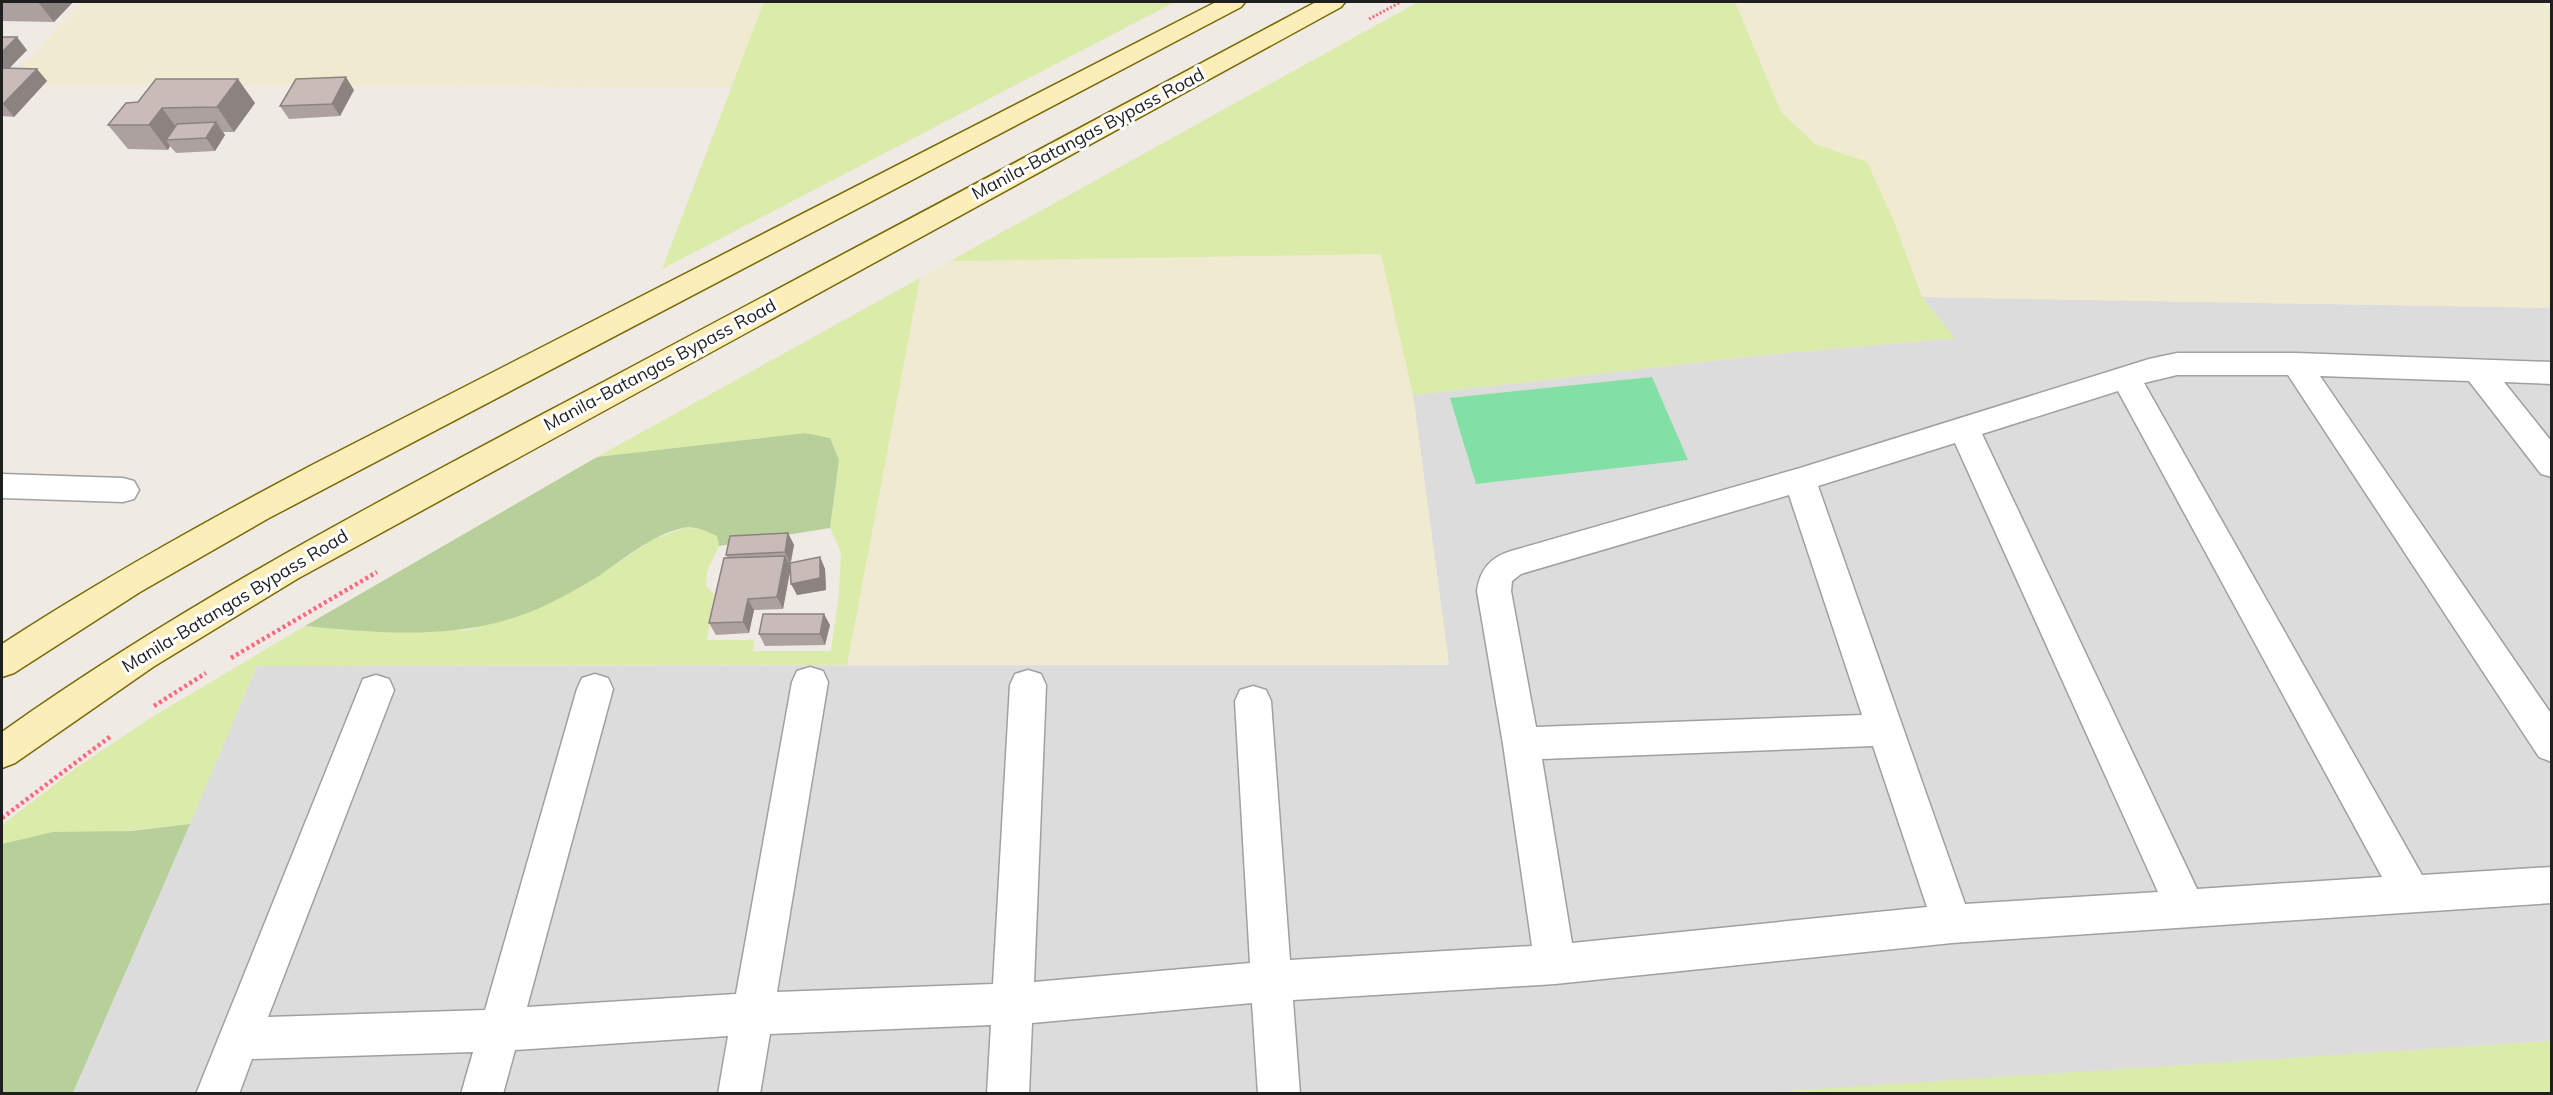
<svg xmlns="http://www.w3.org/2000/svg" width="2553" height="1095" font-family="Mulish,sans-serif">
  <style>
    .residential { fill: #dddcdc }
    .farmland { fill: #efead0 }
    .grass { fill: #daebaa }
    .forest { fill: #b7d099 }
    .pitch { fill: #82e0a4 }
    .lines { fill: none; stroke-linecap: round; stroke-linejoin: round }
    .street-casing { stroke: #a0a0a0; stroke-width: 3 }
    .secondary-casing { stroke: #796903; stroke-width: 3 }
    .path-far1 { stroke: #fc6a7f; stroke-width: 3; stroke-dasharray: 2 2; stroke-linecap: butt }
    .path { stroke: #fc6a7f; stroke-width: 4.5; stroke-dasharray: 3 3; stroke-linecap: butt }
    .street { fill: #fff; fill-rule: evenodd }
    .secondary { fill: #fbeeb8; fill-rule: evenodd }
    .wall { fill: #aca19e }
    .shaded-wall { fill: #8c8381 }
    .building { fill: #c8bbb8; stroke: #8c8381; stroke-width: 1.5 }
    .labels { text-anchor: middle; stroke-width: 6; stroke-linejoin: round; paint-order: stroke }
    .street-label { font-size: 18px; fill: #1f1f1f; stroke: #fff }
  </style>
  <rect width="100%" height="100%" fill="#f0eae5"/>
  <path class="residential" d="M 1922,297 L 2551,308 L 2551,1041 L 1756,1094 L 73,1094 L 257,666 L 1449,665 L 1413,395 L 1764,355 L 1954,338 Z"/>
  <path class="farmland" d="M 82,2 L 764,2 L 732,87 L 5,85 Z
    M 1735,2 L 2541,2 L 2552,11 L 2551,308 L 1922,297 L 1893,219 L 1867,162 L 1815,144 L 1781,112 Z
    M 1381,254 L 1413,395 L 1449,665 L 847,665 L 920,278 L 950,261 Z"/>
  <path class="grass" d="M 764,2 L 1175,2 L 662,269 Z
    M 1418,2 L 1735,2 L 1781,112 L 1815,144 L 1867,162 L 1893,219 L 1922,297 L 1955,338 L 1764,355 L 1413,395 L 1381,254 L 950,261 Z
    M 920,278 L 847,665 L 257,666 L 190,824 L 2,844 L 2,825 L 76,768 L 152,717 L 305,626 L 344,630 L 468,630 L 523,615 L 597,577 L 652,540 L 684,528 L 702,529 L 717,536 L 719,546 L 707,571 L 706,586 L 714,594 L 707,640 L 754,640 L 753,651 L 831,651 L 839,594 L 841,552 L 830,528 L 839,460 L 830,438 L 805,433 L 597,457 Z
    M 2551,1041 L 2551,1093 L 1756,1093 Z"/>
  <path class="forest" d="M 805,433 L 830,438 L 839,460 L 830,528 L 719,546 L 717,536 C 706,531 694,525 682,528 C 651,536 625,558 599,576 C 579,588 544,608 522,615 C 453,640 376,633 305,626 L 597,457 Z
    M 190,824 L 73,1093 L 2,1093 L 2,844 L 53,832 L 131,831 Z"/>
  <path class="pitch" d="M 1652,377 L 1688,460 L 1476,484 L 1450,398 Z"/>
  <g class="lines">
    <defs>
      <path id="street" d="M 2177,353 L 2296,353 L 2552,362 L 2552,384 L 2504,382 L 2552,442 L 2552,477 L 2541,474 L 2469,381 L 2320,376 L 2552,715 L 2552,762 L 2539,757 L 2288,375 L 2177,375 L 2144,383 L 2422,875 L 2552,867 L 2552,903 L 1952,943 L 1555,984 L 1293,1000 L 1300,1094 L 1258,1094 L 1252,1003 L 1032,1023 L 1029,1094 L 987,1094 L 991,1025 L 770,1034 L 760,1094 L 718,1094 L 728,1036 L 515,1050 L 503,1094 L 461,1094 L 473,1052 L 252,1059 L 239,1094 L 196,1094 L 363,679 L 376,675 L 389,679 L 394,690 L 268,1017 L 485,1010 L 577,689 L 582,678 L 595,674 L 608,678 L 613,689 L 527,1007 L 736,994 L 792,682 L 797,671 L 810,667 L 823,671 L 828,682 L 777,992 L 993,984 L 1010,685 L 1015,674 L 1028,670 L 1041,674 L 1046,685 L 1034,982 L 1250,963 L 1235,701 L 1240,690 L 1253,686 L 1266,690 L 1271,701 L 1290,960 L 1532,946 L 1503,744 L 1477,591 C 1480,569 1491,557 1511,551 L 1800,468 L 2149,359 ZM 2118,391 L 2382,877 L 2197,889 L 1982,434 ZM 1955,443 L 2158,892 L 1965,904 L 1818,486 ZM 1789,495 L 1862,715 L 1536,727 L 1511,591 L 1512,581 L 1521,574 ZM 1873,746 L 1927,907 L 1572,943 L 1542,759 Z
        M 2,474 L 123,478 L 134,481 L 139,490 L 134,499 L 123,502 L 2,498 Z"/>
      <path id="secondary" d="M 1216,2 L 1245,2 L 1241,7 L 269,518 L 140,592 L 14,673 L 2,677 L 2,644 C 102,579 206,521 312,465 Z
        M 1316,2 L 1345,2 L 1341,7 L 297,579 L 153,667 L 15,763 L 2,768 L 2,732 C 193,596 402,489 609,379 C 845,253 1081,128 1316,2 Z"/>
    </defs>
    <use href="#street" class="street-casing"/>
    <use href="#secondary" class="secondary-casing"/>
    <path class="path-far1" d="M 1369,19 L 1401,2"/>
    <path class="path" d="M 231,658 L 377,572
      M 154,706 L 206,673
      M 2,818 L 111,736"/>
    <use href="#street" class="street"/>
    <use href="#secondary" class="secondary"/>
  </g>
  <path class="wall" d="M 2,2 L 73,2 L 54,22 L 2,21 Z
    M 2,37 L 27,50 L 9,68 L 37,69 L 47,81 L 14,117 L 2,116 Z
    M 354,90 L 340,116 L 289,119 L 280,106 Z
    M 126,103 L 255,103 L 234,132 L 223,132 L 225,135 L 215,151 L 176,153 L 170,146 L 168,150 L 128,149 L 108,125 Z
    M 788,533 L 794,545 L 791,563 L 820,557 L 825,569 L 826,590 L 797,595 L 790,570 L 783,609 L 754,610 L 749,633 L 716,635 L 709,623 L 728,558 L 726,555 Z
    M 830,625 L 825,645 L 765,646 L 759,634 Z"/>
  <path class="shaded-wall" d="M 38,2 L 73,2 L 54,22 Z
    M 17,37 L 27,50 L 2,76 L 2,52 Z
    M 37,69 L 47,81 L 14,117 L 3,104 Z
    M 346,77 L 354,90 L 340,116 L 332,104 Z
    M 238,79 L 255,103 L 234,132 L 217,107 Z
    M 162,108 L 180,132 L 166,140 L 170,146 L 168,150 L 149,125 Z
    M 216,122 L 225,135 L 215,151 L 206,138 Z
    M 788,533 L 794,545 L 790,564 L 785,552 Z
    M 785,556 L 791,567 L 783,609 L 777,597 Z
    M 820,557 L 825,569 L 826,590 L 797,595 L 791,584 Z
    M 748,599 L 754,610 L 749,633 L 743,622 Z
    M 824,614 L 830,625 L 825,645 L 820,634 Z"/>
  <path class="building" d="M 2,37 L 17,37 L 2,52 Z
    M 2,68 L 37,69 L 3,104 L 2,104 Z
    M 346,77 L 332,104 L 280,106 L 296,79 Z
    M 156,79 L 238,79 L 217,107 L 162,108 L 149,125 L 108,125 L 126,103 L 138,102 Z
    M 216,122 L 206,138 L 166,140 L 177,124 Z
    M 788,533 L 785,552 L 726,555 L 730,536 Z
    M 785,556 L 777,597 L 748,599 L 743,622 L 709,623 L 724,558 Z
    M 820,557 L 820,578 L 791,584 L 790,563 Z
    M 763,614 L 824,614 L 820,634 L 759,634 Z"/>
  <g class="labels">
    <g class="street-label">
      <text transform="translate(1088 134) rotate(-28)" y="6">Manila-Batangas Bypass Road</text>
      <text transform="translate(660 365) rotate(-28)" y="6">Manila-Batangas Bypass Road</text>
      <text transform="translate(235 601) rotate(-31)" y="6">Manila-Batangas Bypass Road</text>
    </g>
  </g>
  <rect width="2553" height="1095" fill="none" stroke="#1f1f1f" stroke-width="6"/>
</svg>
